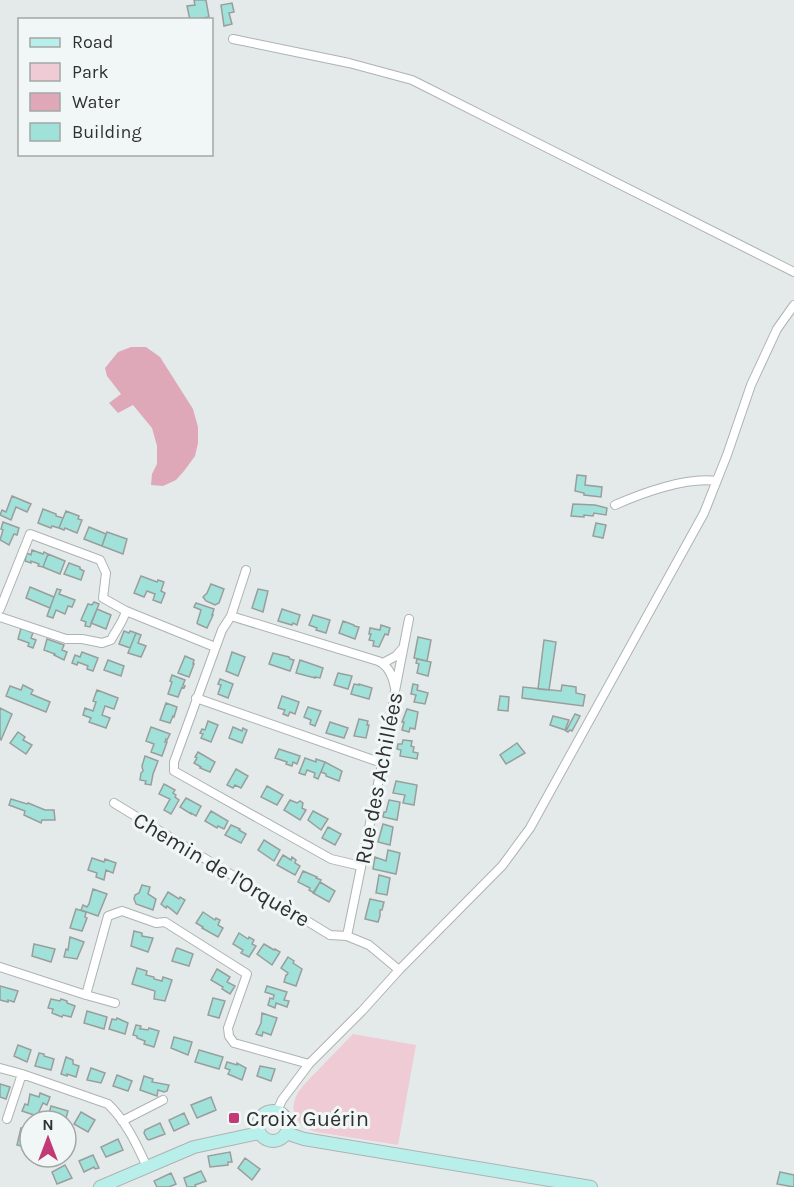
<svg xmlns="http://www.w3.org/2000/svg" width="794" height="1187" font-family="Karla,sans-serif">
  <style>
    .green { fill: #efcbd6 }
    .water { fill: #dfa8b9 }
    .building { fill: #a0e2d9; stroke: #999e9d; stroke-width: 1.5 }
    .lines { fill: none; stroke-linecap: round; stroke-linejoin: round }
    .street-casing { stroke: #adb3b2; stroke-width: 10 }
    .secondary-casing { stroke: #adb3b2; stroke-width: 14 }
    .street { stroke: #fff; stroke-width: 8 }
    .secondary { stroke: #b9efeb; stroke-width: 12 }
    .poi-dot { fill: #c23973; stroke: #f1f7f6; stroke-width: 2 }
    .labels { text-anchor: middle; stroke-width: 6; stroke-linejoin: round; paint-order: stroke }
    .street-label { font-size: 22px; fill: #2e3130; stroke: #f1f7f6 }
    .poi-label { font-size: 22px; fill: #2e3130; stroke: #f1f7f6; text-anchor: start }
  </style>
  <rect width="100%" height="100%" fill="#e4eae9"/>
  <path class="green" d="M 353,1034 L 416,1045 L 398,1145 L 316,1132 C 307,1129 299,1125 295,1115 C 288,1096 309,1080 320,1068 C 331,1057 342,1045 353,1034 Z"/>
  <path class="water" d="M 131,347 L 146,347 L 160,357 L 193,409 L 198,427 L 198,443 L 195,456 L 184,471 L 176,480 L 163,486 L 151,485 L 152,474 L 157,464 L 157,446 L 152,428 L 133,405 L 118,413 L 109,403 L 121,394 L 107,376 L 105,368 L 118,352 Z"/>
  <path class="building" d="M 194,0 L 206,0 L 209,17 L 190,20 L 187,6 L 195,5 Z
    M 232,3 L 234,12 L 229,13 L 232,24 L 224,26 L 221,5 Z
    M 577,475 L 586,476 L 585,485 L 602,487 L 601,497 L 584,495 L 584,493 L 575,491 Z
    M 12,496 L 31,504 L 27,512 L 16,507 L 11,520 L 0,515 L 2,510 L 6,512 Z
    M 573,504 L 595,505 L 607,508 L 606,515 L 594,513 L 593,516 L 584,515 L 584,517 L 571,516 Z
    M 43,509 L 56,514 L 56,516 L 63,518 L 59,528 L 52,526 L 51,528 L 38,523 Z
    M 66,511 L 79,516 L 78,519 L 82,520 L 77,533 L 65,528 L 64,530 L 59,528 Z
    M 3,522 L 19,528 L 17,535 L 14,534 L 9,545 L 0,540 L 3,530 L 1,529 Z
    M 596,523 L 606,525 L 603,538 L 593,536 Z
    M 89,527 L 106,534 L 102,546 L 84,539 Z
    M 107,532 L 127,539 L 123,554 L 102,546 Z
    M 32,550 L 43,554 L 44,552 L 48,554 L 43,567 L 38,566 L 39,564 L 31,561 L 31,563 L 25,561 L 27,553 L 31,555 Z
    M 48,554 L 65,561 L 60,574 L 43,567 Z
    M 69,563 L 80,567 L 80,569 L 84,571 L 81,580 L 64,574 Z
    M 141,576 L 157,582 L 158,580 L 164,582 L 161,591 L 165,593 L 161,603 L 153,600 L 155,594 L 147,591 L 144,597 L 134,593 Z
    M 211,584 L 224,589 L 219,603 L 215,605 L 206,601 L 203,597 L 207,593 Z
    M 30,587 L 54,597 L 50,608 L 26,598 Z
    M 57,589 L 61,590 L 59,594 L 75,600 L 72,607 L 68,606 L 65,614 L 56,610 L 53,618 L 47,616 Z
    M 258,589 L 268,591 L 263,612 L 252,608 Z
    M 94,602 L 99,604 L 90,627 L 85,626 L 86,622 L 81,620 L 88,604 L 92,605 Z
    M 196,603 L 214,609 L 212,615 L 213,615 L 207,628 L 198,624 L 197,623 L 201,610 L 194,607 Z
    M 97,609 L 111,615 L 106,629 L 91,623 Z
    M 282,609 L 300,615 L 297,625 L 293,623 L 292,625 L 278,621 Z
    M 313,615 L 330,620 L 326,633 L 316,630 L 317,628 L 309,625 Z
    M 343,621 L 354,625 L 354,626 L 359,627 L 355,639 L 339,633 Z
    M 381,625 L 390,628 L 388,635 L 385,634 L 379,647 L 373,646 L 374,641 L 369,640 L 371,634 L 369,634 L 370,628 L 380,630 Z
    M 21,628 L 33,633 L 31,638 L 36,640 L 33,648 L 28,646 L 29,643 L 18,639 Z
    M 124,631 L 129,633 L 130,631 L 136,633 L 130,648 L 119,644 Z
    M 136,633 L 141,635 L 138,643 L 146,646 L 141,657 L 128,653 Z
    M 418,637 L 431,640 L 427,661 L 414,658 Z
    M 47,639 L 64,645 L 62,650 L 67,652 L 64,660 L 54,655 L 55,654 L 44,650 Z
    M 544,640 L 556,642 L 549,690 L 538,689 Z
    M 82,652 L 98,658 L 93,671 L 87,669 L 88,666 L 78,662 L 77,665 L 72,663 L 75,655 L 80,657 Z
    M 232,652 L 245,657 L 238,676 L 226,671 Z
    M 273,653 L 289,657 L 290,659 L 294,660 L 290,671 L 269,664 Z
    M 185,656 L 194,660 L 193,664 L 194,664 L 189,677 L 178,673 Z
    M 417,659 L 431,662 L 428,676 L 417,673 L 419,664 L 416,663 Z
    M 108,660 L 124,666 L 121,676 L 104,670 Z
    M 300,660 L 323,668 L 320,678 L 315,677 L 315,678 L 296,673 Z
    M 338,673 L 352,676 L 348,689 L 334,685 Z
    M 172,675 L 185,680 L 183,685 L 185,686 L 184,688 L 182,687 L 178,697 L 168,694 L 172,682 L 170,681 Z
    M 220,679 L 233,684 L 228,698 L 218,694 L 221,685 L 218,684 Z
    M 354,684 L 359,685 L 359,684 L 372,688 L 369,699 L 351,694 Z
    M 413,684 L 418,685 L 417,690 L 428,693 L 425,704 L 414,702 L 416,695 L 411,694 Z
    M 23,685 L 33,690 L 31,694 L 50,702 L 46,712 L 6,696 L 10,686 L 21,690 Z
    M 562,685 L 576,687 L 576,693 L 585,695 L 583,706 L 522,698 L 523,687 L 561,691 Z
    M 97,690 L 118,698 L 114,709 L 105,706 L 102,715 L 110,718 L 106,728 L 89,722 L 91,718 L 83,715 L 85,708 L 93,711 L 96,702 L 93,701 Z
    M 282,696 L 299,702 L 295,714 L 290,712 L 288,716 L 283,714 L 285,710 L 278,708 Z
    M 500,696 L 509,697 L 508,711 L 498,710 Z
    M 166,703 L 177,707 L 174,717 L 173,716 L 170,723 L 160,720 Z
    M 308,707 L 321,711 L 315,726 L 310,724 L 311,720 L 304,717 Z
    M 0,708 L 12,714 L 1,740 L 0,739 Z
    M 407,709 L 418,712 L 415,729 L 410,728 L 409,732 L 402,730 L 404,722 L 402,722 Z
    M 575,714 L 580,716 L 572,731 L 570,730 L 568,732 L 566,731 Z
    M 553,716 L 569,720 L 565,730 L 550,725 Z
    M 359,719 L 368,721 L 367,725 L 369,725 L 366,738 L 354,736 Z
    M 208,721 L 218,725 L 211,742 L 201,738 L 203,734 L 200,733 L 202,729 L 205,730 Z
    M 330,722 L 348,728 L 344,738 L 326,733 Z
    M 151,727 L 170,734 L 167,740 L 166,739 L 165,742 L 167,742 L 162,756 L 151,752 L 154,744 L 146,741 Z
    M 233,727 L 242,731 L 243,728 L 247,730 L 242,743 L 229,738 Z
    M 18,732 L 25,737 L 23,740 L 32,745 L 26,754 L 10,743 Z
    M 403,740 L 412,741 L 411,746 L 414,747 L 413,752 L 418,753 L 417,759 L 400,756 L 401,750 L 397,749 L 398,744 L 402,744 Z
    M 517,743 L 525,753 L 506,764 L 500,755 Z
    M 279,749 L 300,756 L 297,764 L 293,762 L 292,766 L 286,764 L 287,762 L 275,758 Z
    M 198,752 L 215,762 L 210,772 L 200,768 L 201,767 L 194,763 L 197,758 L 195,757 Z
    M 145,756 L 158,761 L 153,774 L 151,785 L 145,784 L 146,781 L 140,780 L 141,773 L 143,771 L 142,766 Z
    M 305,758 L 316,762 L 316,759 L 325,762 L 318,779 L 314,777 L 315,773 L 307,770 L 305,775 L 299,773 Z
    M 325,762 L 342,771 L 339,781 L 326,776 L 326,774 L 321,772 Z
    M 236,769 L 248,776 L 241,788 L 235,785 L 233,788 L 227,785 Z
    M 396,781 L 417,785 L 414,805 L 403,803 L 405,795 L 393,793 Z
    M 164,784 L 175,790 L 173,793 L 176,795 L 175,797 L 179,800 L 171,814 L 164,810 L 170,799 L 159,794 Z
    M 267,786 L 283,795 L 277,805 L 261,797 Z
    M 186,798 L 201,806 L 196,816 L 191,813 L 191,814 L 180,807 Z
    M 11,799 L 27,804 L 28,803 L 45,810 L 54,810 L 55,820 L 42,820 L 41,823 L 24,815 L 25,811 L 9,805 Z
    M 290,800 L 297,803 L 300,801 L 303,803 L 302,808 L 306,810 L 300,820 L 284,810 Z
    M 389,800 L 400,802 L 397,820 L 383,817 L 384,812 L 386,812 Z
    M 211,811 L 228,821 L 224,829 L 218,826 L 217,828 L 205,821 Z
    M 313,811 L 328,819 L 321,830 L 308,820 Z
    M 383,824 L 393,827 L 390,845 L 378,842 Z
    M 231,825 L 240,829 L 239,830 L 246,834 L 241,843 L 225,835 Z
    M 328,827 L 341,834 L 335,845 L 322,838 Z
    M 264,840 L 280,850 L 274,861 L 258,850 Z
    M 388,850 L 400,853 L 396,874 L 373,869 L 375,857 L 386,861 Z
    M 283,855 L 291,860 L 292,857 L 296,860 L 295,863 L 300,866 L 295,875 L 277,865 Z
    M 92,858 L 104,862 L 105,859 L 116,863 L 113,873 L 106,870 L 104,880 L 96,877 L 97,873 L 88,870 Z
    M 303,871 L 317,877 L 316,878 L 321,880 L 314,893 L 309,890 L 310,888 L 298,882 Z
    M 379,875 L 390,878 L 387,895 L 376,893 Z
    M 320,882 L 335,891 L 329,902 L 313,893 Z
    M 142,885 L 150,887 L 148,894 L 156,899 L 153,910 L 136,904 L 134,899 L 135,895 L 139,893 Z
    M 93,889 L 107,894 L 98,916 L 81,910 L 83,905 L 87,907 L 89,904 Z
    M 168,892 L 179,899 L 180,897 L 185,900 L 177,914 L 167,906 L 166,908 L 161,904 Z
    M 370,899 L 384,902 L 382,910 L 380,910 L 380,916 L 378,922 L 365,919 Z
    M 76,909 L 86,912 L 85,917 L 87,918 L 82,931 L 70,928 Z
    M 203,912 L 215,920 L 216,918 L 220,920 L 218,925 L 223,928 L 218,937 L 202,928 L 203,927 L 196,923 Z
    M 134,931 L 142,933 L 142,936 L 153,938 L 148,952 L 131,946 Z
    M 239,933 L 248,939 L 249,937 L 254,940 L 252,944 L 256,946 L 249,957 L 241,953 L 243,950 L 233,944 Z
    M 70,937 L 84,942 L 77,959 L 64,957 L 66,949 L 68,950 Z
    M 34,944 L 55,949 L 51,962 L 32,956 Z
    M 264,944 L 274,950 L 275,949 L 280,952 L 272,965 L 257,954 Z
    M 177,948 L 193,954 L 189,966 L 172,961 L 176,949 Z
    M 288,957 L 294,961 L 293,963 L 302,969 L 296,986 L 284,982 L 286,975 L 287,975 L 288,973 L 281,968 Z
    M 137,968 L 147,971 L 146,975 L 154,977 L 154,979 L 162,981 L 163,977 L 172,980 L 165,1001 L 154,999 L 155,991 L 132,984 Z
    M 217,969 L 230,977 L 227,982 L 235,986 L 230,994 L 222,989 L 223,987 L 211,980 Z
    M 0,986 L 18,991 L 14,1002 L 8,1000 L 8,1002 L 0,1000 Z
    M 267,986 L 287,992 L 284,1000 L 289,1001 L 287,1007 L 276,1003 L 275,1008 L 268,1005 L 270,998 L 273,999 L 274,995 L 265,992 Z
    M 213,998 L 225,1001 L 219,1018 L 208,1015 Z
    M 51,999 L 60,1001 L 61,999 L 67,1001 L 67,1003 L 75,1006 L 71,1017 L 63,1015 L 62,1017 L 52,1013 L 53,1009 L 48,1008 Z
    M 87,1011 L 107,1017 L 104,1029 L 84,1023 Z
    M 262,1013 L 277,1018 L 271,1035 L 263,1032 L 262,1036 L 256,1034 L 261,1023 Z
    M 117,1018 L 128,1023 L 125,1034 L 109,1029 L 112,1019 L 116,1020 Z
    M 136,1025 L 141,1026 L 140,1029 L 142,1029 L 148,1030 L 149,1028 L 159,1031 L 154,1047 L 144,1044 L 145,1041 L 137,1038 L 137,1036 L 133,1035 Z
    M 174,1037 L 192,1042 L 188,1055 L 171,1048 Z
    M 18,1045 L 31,1050 L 27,1062 L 14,1056 Z
    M 199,1050 L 223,1057 L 219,1069 L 195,1062 Z
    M 39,1053 L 44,1054 L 44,1056 L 54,1059 L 51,1070 L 35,1066 Z
    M 66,1057 L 73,1060 L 73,1064 L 79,1066 L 76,1077 L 67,1074 L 67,1076 L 61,1074 Z
    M 227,1062 L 237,1065 L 237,1063 L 246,1068 L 242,1080 L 228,1074 L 230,1070 L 225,1068 Z
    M 260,1066 L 275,1069 L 271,1081 L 257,1076 Z
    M 91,1068 L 105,1073 L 101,1083 L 87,1080 Z
    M 117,1075 L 132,1081 L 128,1091 L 113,1086 Z
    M 144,1076 L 153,1079 L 152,1082 L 169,1085 L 167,1091 L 164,1092 L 158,1090 L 157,1096 L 140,1090 Z
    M 0,1084 L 10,1087 L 6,1099 L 0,1097 Z
    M 40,1093 L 50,1097 L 47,1105 L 43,1103 L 37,1116 L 22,1111 L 25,1104 L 28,1105 L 30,1094 L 39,1097 Z
    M 211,1097 L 216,1110 L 197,1118 L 191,1105 Z
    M 51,1106 L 68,1111 L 65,1121 L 58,1121 L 48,1117 Z
    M 81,1112 L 95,1120 L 88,1132 L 74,1124 Z
    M 184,1113 L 189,1124 L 174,1131 L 169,1120 Z
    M 160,1123 L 165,1134 L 149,1140 L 147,1139 L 144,1133 L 145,1130 Z
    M 21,1128 L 30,1130 L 29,1148 L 17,1145 Z
    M 118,1139 L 123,1150 L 106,1157 L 101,1147 Z
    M 230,1152 L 232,1162 L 228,1162 L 228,1165 L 210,1167 L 208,1156 Z
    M 93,1155 L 99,1168 L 95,1169 L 94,1167 L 84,1172 L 79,1161 Z
    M 245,1158 L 260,1169 L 252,1180 L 238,1168 Z
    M 65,1165 L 72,1178 L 57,1184 L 52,1172 Z
    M 201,1171 L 206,1181 L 195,1185 L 196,1187 L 187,1187 L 184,1178 Z
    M 780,1172 L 794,1175 L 794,1187 L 777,1184 Z
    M 171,1173 L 176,1184 L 169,1187 L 157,1187 L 154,1181 Z"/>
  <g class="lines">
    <defs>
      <path id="street" d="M 233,39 L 349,63 L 412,80 L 794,272
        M 615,505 C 642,493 686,477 716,481
        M 246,570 L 231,616 L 222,630 L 174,762 L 174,771 L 331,859 L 361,866
        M 0,609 L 30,534 L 100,560 L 106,573 L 103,598 L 126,611 L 215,647
        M 231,616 L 378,661 C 388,665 393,677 395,688
        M 0,617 L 66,639 L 82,639 L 102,643 L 111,640 C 116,630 123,622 126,611
        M 383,663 L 396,656 L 403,648
        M 196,698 L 382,763
        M 114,803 L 330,935 L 347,936 L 369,945 L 399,970
        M 347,936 L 391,720 L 395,691 L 409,619
        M 0,967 L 86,995 L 108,916 L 122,911 L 156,923 L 165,922 L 247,974 L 228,1028 L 229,1036 L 234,1043 L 309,1064
        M 86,995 L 115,1003
        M 0,1068 L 22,1074 L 108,1104 C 126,1121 137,1145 147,1167
        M 277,1111 L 282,1100 L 309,1064 L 362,1011 L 399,970 L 502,866 L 530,828 L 704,513 L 727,455 L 751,385 L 777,329 L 794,305
        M 7,1119 L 22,1074
        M 122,1121 L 163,1100"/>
      <path id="secondary" d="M258 1126a15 15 0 1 1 30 0a15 15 0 1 1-30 0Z
        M 286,1133 L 304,1139 L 591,1187
        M 100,1187 L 194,1147 L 259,1133"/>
    </defs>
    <use href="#street" class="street-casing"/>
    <use href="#secondary" class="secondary-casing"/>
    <use href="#street" class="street"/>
    <use href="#secondary" class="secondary"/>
  </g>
  <rect class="poi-dot" x="228" y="1112" width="12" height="12" rx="3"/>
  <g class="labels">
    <g class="street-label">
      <text transform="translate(378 778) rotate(-79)" y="8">Rue des Achillées</text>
      <text transform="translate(222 869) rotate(31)" y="8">Chemin de l'Orquère</text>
    </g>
    <g class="poi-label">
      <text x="246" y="1126">Croix Guérin</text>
    </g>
  </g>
  <rect x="18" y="18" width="195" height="138" fill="#f1f7f6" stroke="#a3a8a7" stroke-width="1.5"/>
  <rect x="30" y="38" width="30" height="9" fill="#b9efeb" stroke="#a3a8a7" stroke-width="1.5"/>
  <text x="72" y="48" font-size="18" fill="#2e3130">Road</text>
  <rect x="30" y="63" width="30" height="18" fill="#efcbd6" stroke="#a3a8a7" stroke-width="1.5"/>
  <text x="72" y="78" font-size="18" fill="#2e3130">Park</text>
  <rect x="30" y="93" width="30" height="18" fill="#dfa8b9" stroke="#a3a8a7" stroke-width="1.5"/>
  <text x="72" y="108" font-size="18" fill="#2e3130">Water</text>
  <rect x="30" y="123" width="30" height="18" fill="#a0e2d9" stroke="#a3a8a7" stroke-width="1.5"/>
  <text x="72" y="138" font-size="18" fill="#2e3130">Building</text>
  <g transform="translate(48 1139)"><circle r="28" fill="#f1f7f6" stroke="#a3a8a7" stroke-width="1.5"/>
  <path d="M0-4.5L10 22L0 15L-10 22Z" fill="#c23973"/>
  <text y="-9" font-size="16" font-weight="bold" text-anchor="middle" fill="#2e3130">N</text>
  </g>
</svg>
